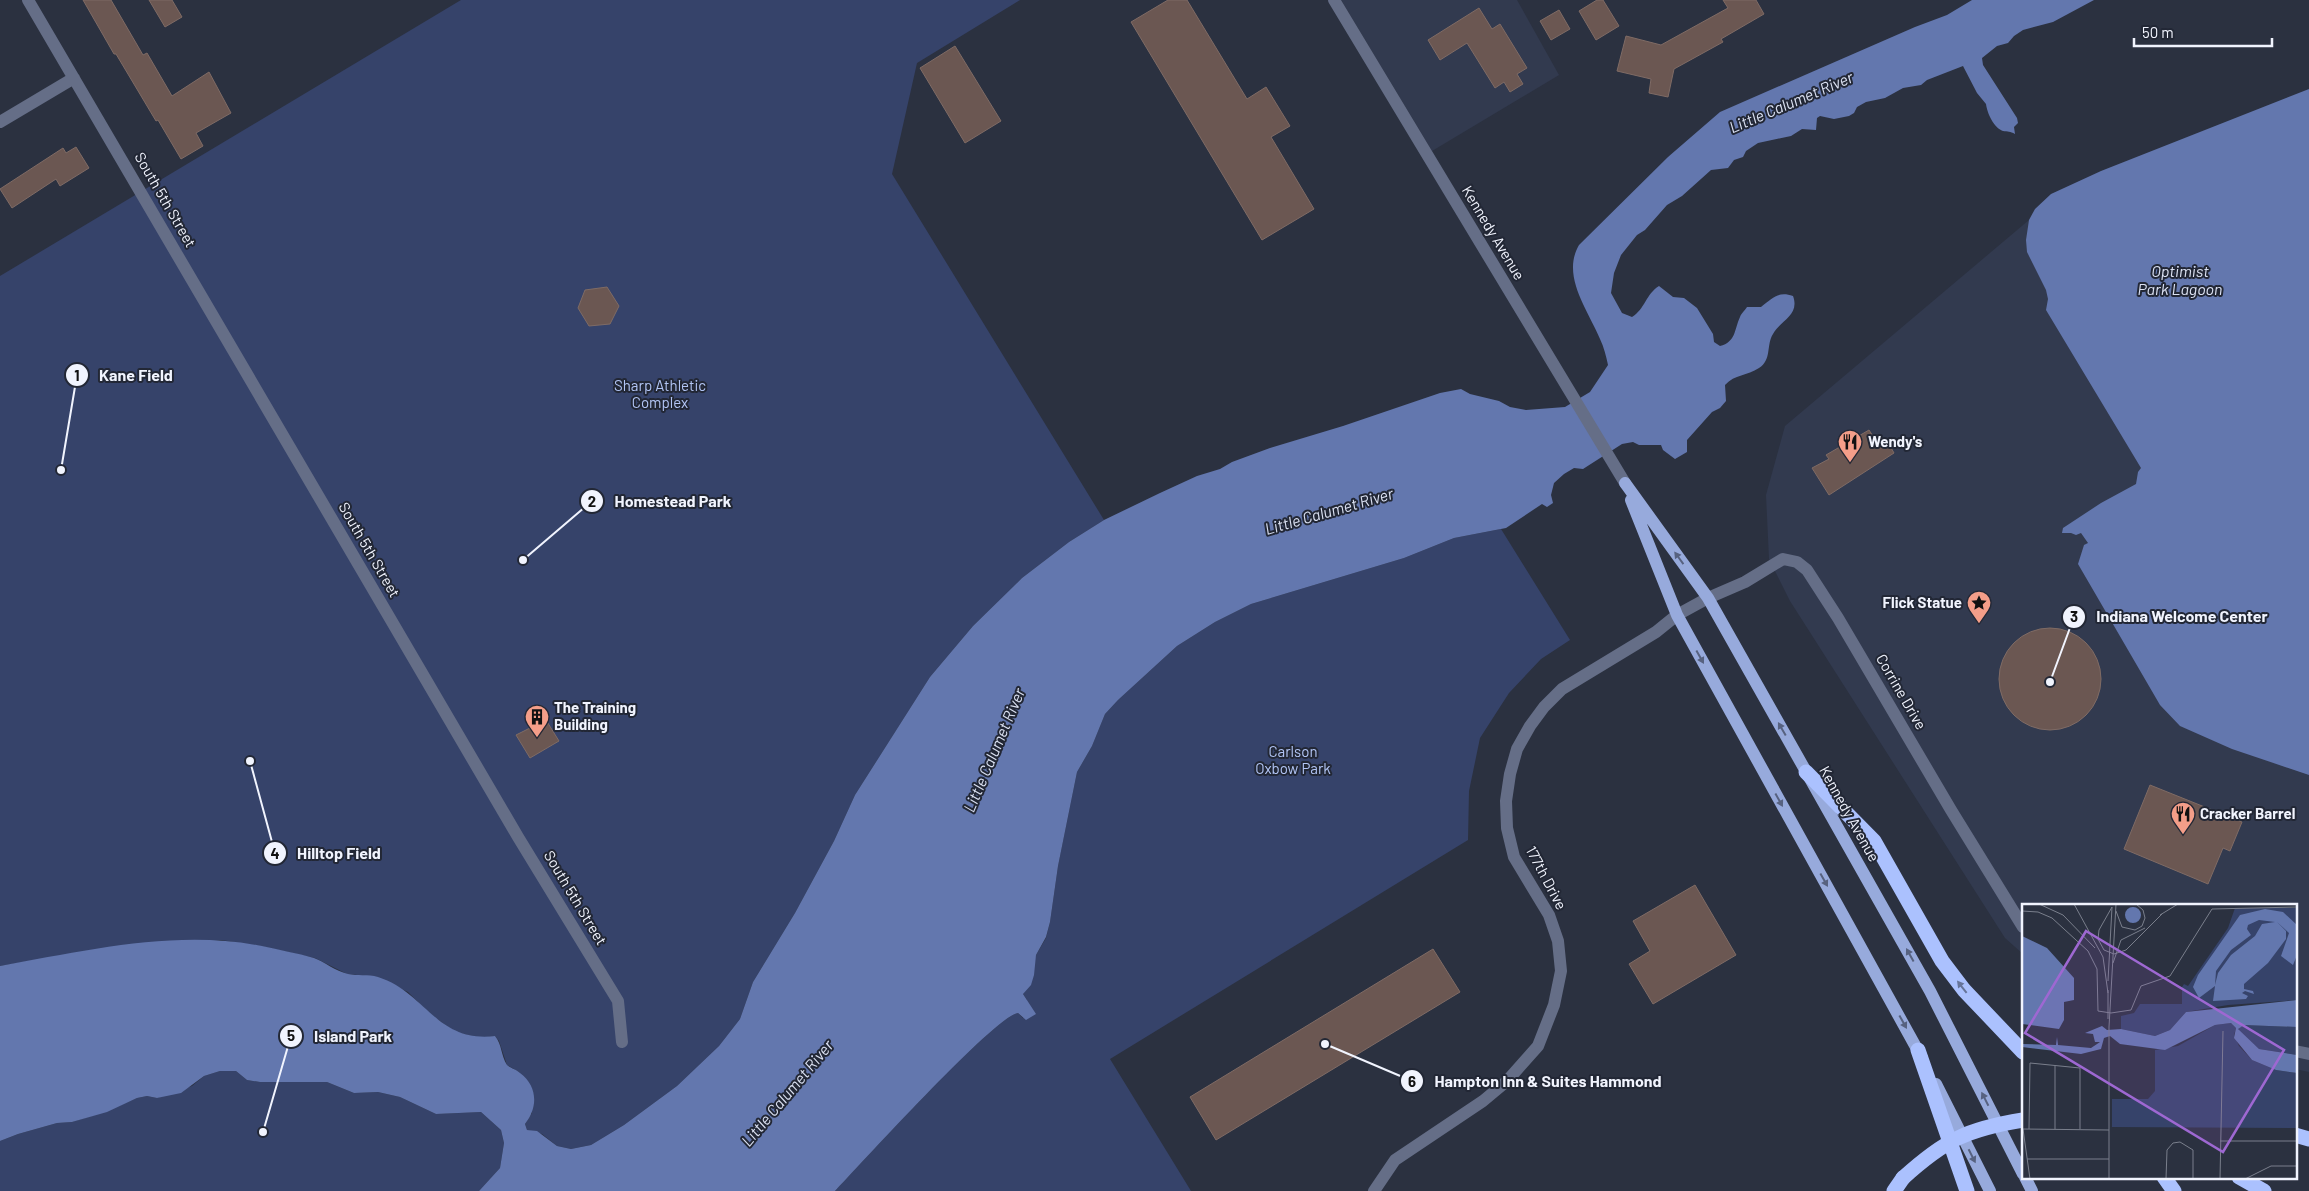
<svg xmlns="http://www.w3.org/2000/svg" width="2309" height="1191" font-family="Barlow,sans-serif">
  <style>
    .built { fill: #323a4f }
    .green { fill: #36436a }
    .water { fill: #6377ae }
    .building { fill: #6b5752; stroke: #7f6b65 }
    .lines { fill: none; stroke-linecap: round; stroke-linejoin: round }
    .minor { stroke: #656e87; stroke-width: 12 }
    .major { stroke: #97aadc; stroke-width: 12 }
    .highway { stroke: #abc1fe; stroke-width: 15 }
    .highway-bridge { stroke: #abc1fe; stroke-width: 15 }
    .oneway { fill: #576280 }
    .oneway2 { fill: #66749a }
    .labels { text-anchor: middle; stroke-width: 4; stroke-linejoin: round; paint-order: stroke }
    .street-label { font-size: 15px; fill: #f1f4fe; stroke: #222735 }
    .park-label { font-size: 15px; fill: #b2c5f5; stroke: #222735 }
    .poi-label { font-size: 15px; font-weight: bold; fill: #f1f4fe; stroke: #222735; text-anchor: start }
    .water-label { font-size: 16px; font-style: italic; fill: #dce2f3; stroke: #222735 }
    .inset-road { fill: none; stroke: #7a7f8c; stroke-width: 1 }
    .view { fill: #9e68d2; fill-opacity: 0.15; stroke: #9e68d2; stroke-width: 2.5 }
    .inset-edge { fill: none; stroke: #f1f4fe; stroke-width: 2.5 }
    .leader { fill: none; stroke: #f1f4fe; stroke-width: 2 }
    .callout-dot { fill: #f1f4fe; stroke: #222735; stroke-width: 2 }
    .mark-label { font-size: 15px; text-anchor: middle; font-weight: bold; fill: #111 }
    .callout-label { font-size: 16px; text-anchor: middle; font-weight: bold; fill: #f1f4fe; stroke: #222735; stroke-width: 4; stroke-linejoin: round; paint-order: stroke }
  </style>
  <rect width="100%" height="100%" fill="#2b3140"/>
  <path class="built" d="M 1341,0 L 1517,0 L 1559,75 L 1432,151 Z
    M 2029,220 L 2171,458 L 2309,765 L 2309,1072 L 2295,1069 L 2295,905 L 2023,905 L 2023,954 L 2005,938 L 1790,601 L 1769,559 L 1766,495 L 1785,426 Z"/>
  <path class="green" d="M 461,0 L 1020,0 L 917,63 L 892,174 L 1104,520 L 1069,542 L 1022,578 L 973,626 L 930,677 L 855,795 L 834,841 L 795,913 L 753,982 L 740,1019 L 719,1046 L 677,1086 L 624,1125 L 591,1145 L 571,1149 L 557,1146 L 542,1134 L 527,1130 L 525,1124 L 532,1113 L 519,1072 L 507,1065 L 499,1041 L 495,1036 L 481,1038 L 455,1032 L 429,1013 L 408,992 L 377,977 L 347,974 L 315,958 L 260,946 L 221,940 L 36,960 L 0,966 L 0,276 Z
    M 1501,529 L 1570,640 L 1541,659 L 1509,693 L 1480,738 L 1469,791 L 1468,840 L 1110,1059 L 1191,1191 L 835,1191 C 860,1165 996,1015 1018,1013 L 1023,1018 L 1027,1000 L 1023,994 L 1036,955 L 1046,938 L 1050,922 L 1058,866 L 1077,772 L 1092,746 L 1105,714 L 1118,700 L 1177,646 L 1215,622 L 1251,604 L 1404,558 L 1454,538 Z
    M 220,1071 L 236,1071 L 247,1080 L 260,1082 L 327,1082 L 354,1093 L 378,1092 L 400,1097 L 436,1114 L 481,1112 L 501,1130 L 504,1143 L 500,1168 L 479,1191 L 0,1191 L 0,1141 L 18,1134 L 57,1123 L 72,1122 L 107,1111 L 137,1098 L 147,1096 L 157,1098 L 192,1086 L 204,1076 Z"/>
  <path class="water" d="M 1972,0 L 2094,0 L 2053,22 L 2023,30 L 2014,36 L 2008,43 L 1997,46 L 1982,58 L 1983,65 L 2017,118 L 2018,123 L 2014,127 L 2015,134 C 2010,131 2008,132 2003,131 C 1994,128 1987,113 1986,104 L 1977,93 L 1963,66 L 1927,80 L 1921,85 L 1903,88 L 1885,98 L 1866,102 L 1857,107 L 1854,113 L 1849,116 L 1834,119 L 1820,116 L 1817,118 L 1816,130 L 1802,129 L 1791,136 L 1758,143 L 1746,151 L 1743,157 L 1734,160 L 1728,168 L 1711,170 L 1682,196 L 1667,205 L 1645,230 L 1637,235 L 1621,255 L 1614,273 L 1611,293 L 1622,313 L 1632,317 C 1645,309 1646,294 1659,286 L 1673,297 L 1684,298 L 1697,308 L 1713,334 L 1714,342 L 1720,346 C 1736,342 1734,330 1740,317 C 1741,314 1745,310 1747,307 L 1761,307 C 1773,298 1778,291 1793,296 C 1800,315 1781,320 1773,334 C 1766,345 1772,360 1759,368 C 1747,376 1735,374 1725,385 L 1726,401 L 1720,408 L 1712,412 L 1687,440 L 1687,452 L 1675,459 L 1663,450 L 1661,445 L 1639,445 L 1633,442 L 1622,444 L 1583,469 L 1574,468 L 1564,474 L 1554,483 L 1551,495 L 1553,503 L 1547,507 L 1542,504 L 1506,528 L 1454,538 L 1404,558 L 1251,604 L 1215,622 L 1177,646 L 1118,700 L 1105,714 L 1092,746 L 1077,772 L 1058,866 L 1050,922 L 1046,937 L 1036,955 L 1034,975 L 1031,985 L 1023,994 L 1036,1014 L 1026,1020 L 1018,1013 C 996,1015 860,1165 835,1191 L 479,1191 L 500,1168 L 504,1143 L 501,1130 L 481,1112 L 436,1114 L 400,1097 L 378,1092 L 354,1093 L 327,1082 L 260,1082 L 247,1080 L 236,1071 L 220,1071 L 204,1076 L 181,1093 L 157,1098 L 147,1096 L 137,1098 L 107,1112 L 72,1122 L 57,1123 L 18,1134 L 0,1141 L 0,966 C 85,951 175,929 262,946 C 279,950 297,953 314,958 C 325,962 335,971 348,974 C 357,976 368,974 378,977 C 426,992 436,1043 495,1036 C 502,1044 501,1056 507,1065 C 510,1068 517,1070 520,1073 C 538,1086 538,1108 525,1124 L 527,1130 L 537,1131 L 557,1146 L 571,1149 L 591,1145 L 624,1125 L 677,1086 L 719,1046 L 740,1019 L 753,982 L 795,913 L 834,841 L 855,795 L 930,677 L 973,626 L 1022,578 L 1069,542 L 1104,520 L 1160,493 L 1197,476 L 1220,469 L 1232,462 L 1270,448 L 1343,426 L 1440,393 L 1461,389 L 1470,394 L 1499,401 L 1510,407 L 1526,410 L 1565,407 L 1590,392 L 1608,365 C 1606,356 1604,347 1600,339 C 1588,310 1561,276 1579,245 L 1668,157 L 1720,112 L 1915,27 L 1947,15 Z
    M 2309,89 L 2309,775 L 2232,749 L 2180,726 L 2160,705 L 2078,564 L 2084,545 L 2088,543 L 2081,533 L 2076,535 L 2071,533 L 2062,533 L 2063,528 L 2101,503 L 2136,484 L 2138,472 L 2141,468 L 2046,310 L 2048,299 L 2046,290 L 2027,252 L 2026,240 L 2029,220 L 2035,209 L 2051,194 L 2101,171 Z"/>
  <path class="building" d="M 83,0 L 111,0 L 143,55 L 147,53 L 172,96 L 209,72 L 231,113 L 196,133 L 203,146 L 181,159 L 158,120 L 156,121 L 116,54 L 114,54 Z
    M 149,0 L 172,0 L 182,17 L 165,27 Z
    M 1168,0 L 1187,0 L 1247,99 L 1266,87 L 1290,126 L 1271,137 L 1314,209 L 1262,240 L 1131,22 Z
    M 1597,0 L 1603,0 L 1619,26 L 1596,40 L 1579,11 Z
    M 1723,0 L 1756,0 L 1764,14 L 1721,39 L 1723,42 L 1674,69 L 1668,97 L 1649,93 L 1651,79 L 1617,71 L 1626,36 L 1661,45 L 1728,8 Z
    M 1479,8 L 1492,29 L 1500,24 L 1527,68 L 1517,74 L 1523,84 L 1510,92 L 1504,82 L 1495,88 L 1467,43 L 1440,60 L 1428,40 Z
    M 1559,10 L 1570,29 L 1551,40 L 1540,21 Z
    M 955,46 L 1001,121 L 965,143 L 920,68 Z
    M 76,147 L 89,168 L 60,186 L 56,179 L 12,208 L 0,189 L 63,148 L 66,153 Z
    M 607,287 L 619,306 L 610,324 L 589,326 L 578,308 L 585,290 Z
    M 1869,430 L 1878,444 L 1886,439 L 1894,453 L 1829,495 L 1812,468 L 1829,459 L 1826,455 Z
    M1999 679a51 51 0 1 1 102 0a51 51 0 1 1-102 0Z
    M 546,720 L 559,741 L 530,758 L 516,735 Z
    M 2150,785 L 2242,822 L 2230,851 L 2223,848 L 2208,884 L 2124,849 Z
    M 1695,885 L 1736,955 L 1653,1004 L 1629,964 L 1650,951 L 1633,921 Z
    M 1433,949 L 1460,992 L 1216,1140 L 1190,1097 Z"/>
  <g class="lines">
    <path class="minor" d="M 28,0 L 518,837 L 618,1001 L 622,1042
      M 1334,0 L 1625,483
      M 0,122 L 74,78
      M 2295,1051 L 2309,1054
      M 1374,1191 L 1395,1160 L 1483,1101 L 1507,1081 L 1538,1046 L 1554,1005 L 1561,971 L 1558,941 L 1549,915 L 1514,857 L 1507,828 L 1506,801 L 1510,774 L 1517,749 L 1530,726 L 1544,707 L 1562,689 L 1656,632 L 1677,615 L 1708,598 L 1745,582 L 1783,559 L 1797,562 L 1807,570 L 1838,618 L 1951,810 L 2023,927"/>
    <path class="major" d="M 1625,483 L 1708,598 L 1930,991 L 2023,1174
      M 1631,500 L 1677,615 L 1922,1058
      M 1936,1084 L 1990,1191
      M 2025,1177 L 2032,1191"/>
    <path class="highway" d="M 1806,772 L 1874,841 L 1942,961 L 1964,990 L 2023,1052
      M 1918,1050 L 1967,1191
      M 2295,1135 L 2309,1139
      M 2164,1177 L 2174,1191
      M 2239,1177 L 2264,1191
      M 1894,1191 L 1903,1178"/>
    <path class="highway-bridge" d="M 1903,1178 C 1945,1140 1967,1129 2023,1120"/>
  </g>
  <defs><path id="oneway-solid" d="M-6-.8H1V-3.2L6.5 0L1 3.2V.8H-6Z" transform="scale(1.25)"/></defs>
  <g class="oneway">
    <use href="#oneway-solid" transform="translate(1679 558) rotate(-126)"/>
    <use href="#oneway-solid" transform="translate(1700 657) rotate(61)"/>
    <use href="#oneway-solid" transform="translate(1782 729) rotate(-120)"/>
    <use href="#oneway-solid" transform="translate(1779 800) rotate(61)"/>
    <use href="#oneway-solid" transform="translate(1824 880) rotate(61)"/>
    <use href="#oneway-solid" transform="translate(1910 955) rotate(-119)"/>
    <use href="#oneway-solid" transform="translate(1903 1022) rotate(61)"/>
    <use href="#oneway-solid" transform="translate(1985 1099) rotate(-117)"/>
    <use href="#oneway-solid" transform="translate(1972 1156) rotate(63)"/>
  </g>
  <use class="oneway2" href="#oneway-solid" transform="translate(1962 987) rotate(-128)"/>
  <defs>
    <symbol id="restaurant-pin" viewBox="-11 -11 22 30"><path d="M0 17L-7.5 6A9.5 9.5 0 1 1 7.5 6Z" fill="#f49e89" stroke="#222735"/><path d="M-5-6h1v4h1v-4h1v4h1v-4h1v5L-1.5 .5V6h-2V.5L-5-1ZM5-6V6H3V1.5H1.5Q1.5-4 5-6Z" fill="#111"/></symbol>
    <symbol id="sight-pin" viewBox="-11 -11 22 30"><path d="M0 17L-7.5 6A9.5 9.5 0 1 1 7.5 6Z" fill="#f49e89" stroke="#222735"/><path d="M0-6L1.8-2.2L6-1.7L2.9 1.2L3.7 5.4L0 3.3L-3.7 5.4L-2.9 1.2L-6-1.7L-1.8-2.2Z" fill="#111"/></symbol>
    <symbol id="building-pin" viewBox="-11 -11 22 30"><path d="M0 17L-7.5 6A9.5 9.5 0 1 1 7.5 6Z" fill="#f49e89" stroke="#222735"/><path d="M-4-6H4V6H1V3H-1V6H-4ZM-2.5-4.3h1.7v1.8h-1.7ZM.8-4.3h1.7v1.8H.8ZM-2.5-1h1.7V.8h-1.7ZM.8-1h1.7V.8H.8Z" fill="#111"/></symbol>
  </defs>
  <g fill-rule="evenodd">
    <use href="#restaurant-pin" x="1836" y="428" width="28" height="38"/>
    <use href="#sight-pin" x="1965" y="589" width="28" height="38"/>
    <use href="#building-pin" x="523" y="703" width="28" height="38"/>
    <use href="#restaurant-pin" x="2169" y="800" width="28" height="38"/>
  </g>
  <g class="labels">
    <g class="street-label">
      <text transform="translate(165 200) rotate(60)" y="5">South 5th Street</text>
      <text transform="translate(1493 233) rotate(59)" y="5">Kennedy Avenue</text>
      <text transform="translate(369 550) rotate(60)" y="5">South 5th Street</text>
      <text transform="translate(1901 692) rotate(60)" y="5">Corrine Drive</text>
      <text transform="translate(1849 814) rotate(61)" y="5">Kennedy Avenue</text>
      <text transform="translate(1546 878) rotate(62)" y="5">177th Drive</text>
      <text transform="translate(575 898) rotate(59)" y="5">South 5th Street</text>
    </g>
    <g class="park-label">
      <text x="660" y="391">Sharp Athletic<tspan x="660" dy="17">Complex</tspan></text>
      <text x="1293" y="757">Carlson<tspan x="1293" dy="17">Oxbow Park</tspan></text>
    </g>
    <g class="poi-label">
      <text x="1868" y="447">Wendy's</text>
      <text x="1962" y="608" text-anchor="end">Flick Statue</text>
      <text x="554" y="713">The Training<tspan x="554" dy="17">Building</tspan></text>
      <text x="2200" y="819">Cracker Barrel</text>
    </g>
    <g class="water-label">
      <text transform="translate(1791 102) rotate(-23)" y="6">Little Calumet River</text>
      <text x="2180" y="277">Optimist<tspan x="2180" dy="18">Park Lagoon</tspan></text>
      <text transform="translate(1329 511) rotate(-16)" y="6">Little Calumet River</text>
      <text transform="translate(994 750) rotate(-67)" y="6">Little Calumet River</text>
      <text transform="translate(787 1093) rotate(-50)" y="6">Little Calumet River</text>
    </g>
  </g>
  <g transform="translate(2022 904)">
    <rect width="275" height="275" fill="#2b3140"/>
    <path d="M 213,4 L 275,4 L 275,96 L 206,101 L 164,108 L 148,126 L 133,132 L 99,125 L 99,112 L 112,109 L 118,100 L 160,100 L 160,83 L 162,80 L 166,82 L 206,24 ZM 209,119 L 214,124 L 212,131 L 217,142 L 230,156 L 254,166 L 275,169 L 275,224 L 90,223 L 90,195 L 126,195 L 133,187 L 133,146 L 156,142 L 193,121 ZM 222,121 L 275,123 L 275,151 L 237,145 L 217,128 L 216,124 Z" fill="#36436a"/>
    <path d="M103 11a8 8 0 1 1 16 0a8 8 0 1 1-16 0ZM 243,5 L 261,8 L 275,21 L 275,51 L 271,61 L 259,52 L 267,29 L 255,18 L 264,27 L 264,35 L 246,59 L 222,80 L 222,85 L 231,87 L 232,90 L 223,87 L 220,89 L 226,92 L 224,95 L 191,97 L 193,82 L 177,94 L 171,83 L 176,71 L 218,11 ZM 237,16 L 253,18 L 240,20 L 233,32 L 209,51 L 196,69 L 193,81 L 194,67 L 209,46 L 229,31 L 225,25 L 226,21 ZM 0,32 L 25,44 L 52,74 L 52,96 L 42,98 L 42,116 L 37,125 L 0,120 ZM 275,96 L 275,123 L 222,121 L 216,125 L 237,145 L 275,151 L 275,169 L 254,166 L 230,156 L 212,134 L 214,124 L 209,119 L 193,121 L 143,146 L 98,140 L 88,132 L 82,134 L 79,145 L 59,150 L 0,143 L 0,140 L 34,141 L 35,133 L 36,141 L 69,144 L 78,138 L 73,138 L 71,130 L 63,129 L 80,122 L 85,126 L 99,125 L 133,132 L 148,126 L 164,108 Z" fill="#6377ae" fill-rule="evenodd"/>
    <path class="inset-road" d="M 17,0 L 41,11 L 73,44M 52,0 L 81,53 L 86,89M 90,3 L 77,26 L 76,35 L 82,46 L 92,50 L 104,46 L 140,10M 0,7 L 16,8 L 30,14 L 66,47 L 75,65 L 76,107 L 89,109 L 109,106 L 119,82 L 148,72 L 190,5 L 275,3M 94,7 L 100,23 L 113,26 L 120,22 L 123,14 L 121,6 L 114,0M 138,11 L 156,0M 91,59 L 99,36 L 123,24M 86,77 L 90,3M 86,115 L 86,86M 87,123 L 87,275M 87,123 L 94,0M 33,162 L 33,225M 0,225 L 87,226M 1,225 L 8,275M 7,225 L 8,159 L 58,164 L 58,225M 198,237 L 275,237M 5,255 L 87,255M 144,275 L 145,246 L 151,239 L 158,238 L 171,246 L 171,275M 198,275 L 201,127M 223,275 L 249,262 L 275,262"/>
    <path class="view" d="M 64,27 L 262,146 L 201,248 L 3,129 Z"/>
    <rect width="275" height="275" class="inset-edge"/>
  </g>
  <path class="leader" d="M61 470L77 375M523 560L592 501M2050 682L2074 617M250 761L275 853M263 1132L291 1036M1325 1044L1412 1081"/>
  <g class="callout-dot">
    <circle cx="61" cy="470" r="5"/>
    <circle cx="523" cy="560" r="5"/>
    <circle cx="2050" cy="682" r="5"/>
    <circle cx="250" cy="761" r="5"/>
    <circle cx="263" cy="1132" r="5"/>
    <circle cx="1325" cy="1044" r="5"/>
    <circle cx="77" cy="375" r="12"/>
    <circle cx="592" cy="501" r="12"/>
    <circle cx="2074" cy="617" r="12"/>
    <circle cx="275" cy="853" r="12"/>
    <circle cx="291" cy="1036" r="12"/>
    <circle cx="1412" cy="1081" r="12"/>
  </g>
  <g class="mark-label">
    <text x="77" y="381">1</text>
    <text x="592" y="507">2</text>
    <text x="2074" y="622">3</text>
    <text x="275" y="859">4</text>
    <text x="291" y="1041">5</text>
    <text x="1412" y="1087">6</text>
  </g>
  <g class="callout-label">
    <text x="136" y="381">Kane Field</text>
    <text x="673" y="507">Homestead Park</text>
    <text x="2182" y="622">Indiana Welcome Center</text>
    <text x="339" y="859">Hilltop Field</text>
    <text x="353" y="1042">Island Park</text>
    <text x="1548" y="1087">Hampton Inn &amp; Suites Hammond</text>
  </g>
  <path d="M2134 38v8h138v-8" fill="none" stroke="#f1f4fe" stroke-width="2.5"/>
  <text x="2142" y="38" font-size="15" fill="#f1f4fe" stroke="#222735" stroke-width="4" paint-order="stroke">50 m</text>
</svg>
